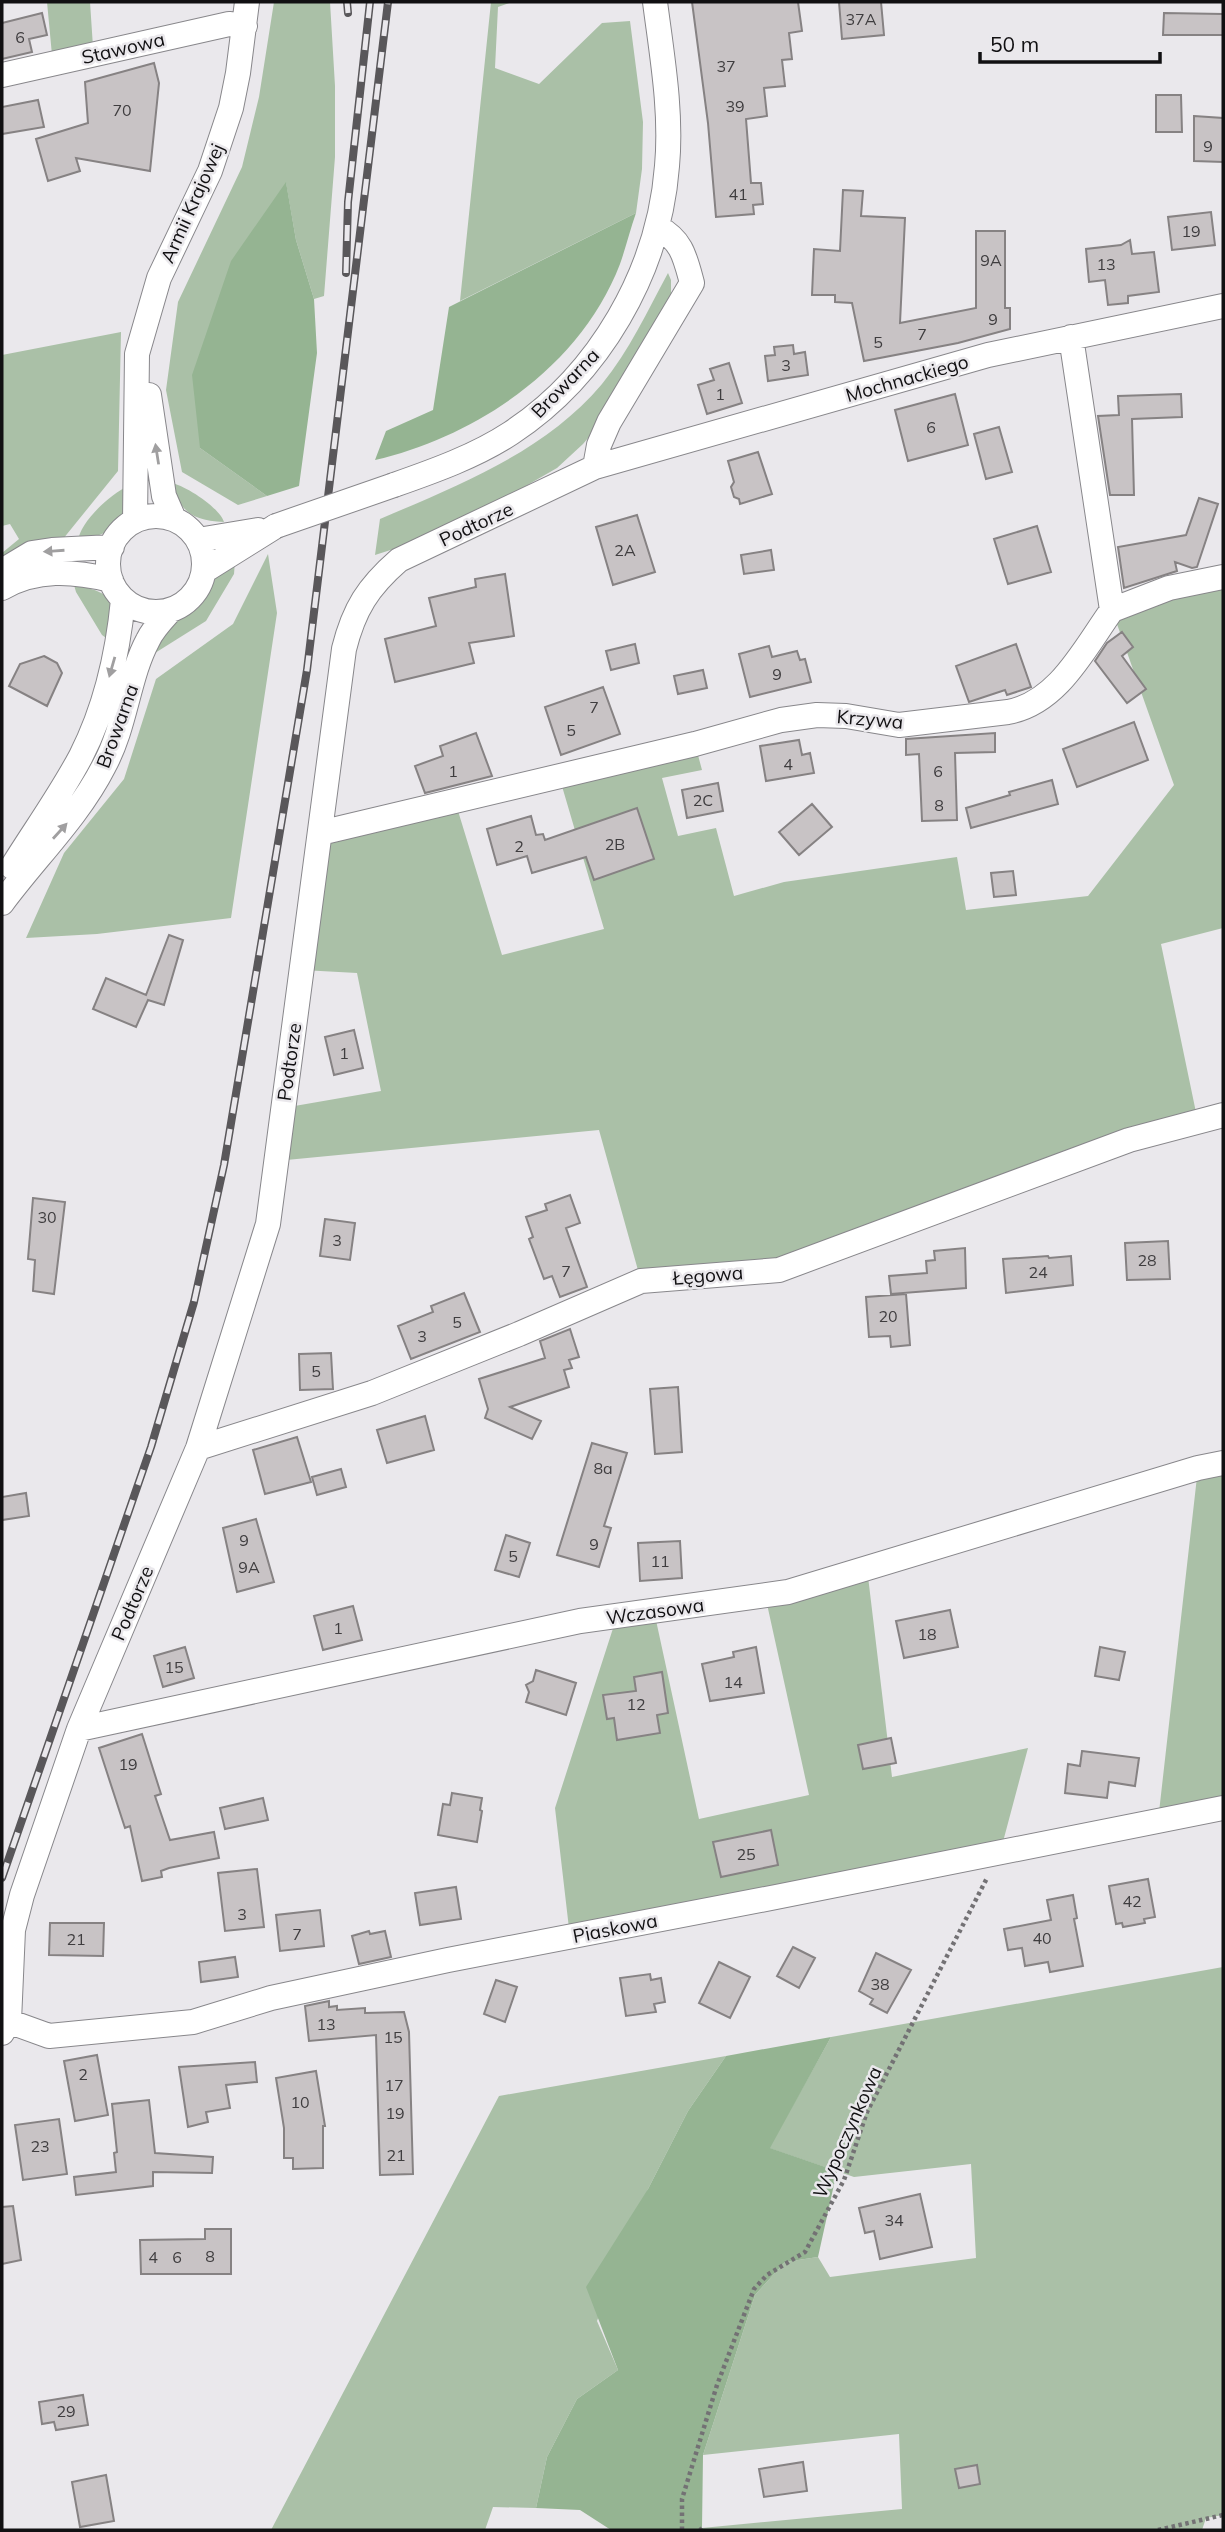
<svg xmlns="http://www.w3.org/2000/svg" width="1225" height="2532" font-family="Mulish,sans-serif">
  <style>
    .green { fill: #aac0a7 }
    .forest { fill: #95b492 }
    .building { fill: #c8c3c5; stroke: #868283; stroke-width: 2 }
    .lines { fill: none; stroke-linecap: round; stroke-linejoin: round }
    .minor-casing { stroke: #88878b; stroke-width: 26 }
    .path { stroke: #737174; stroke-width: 4.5; stroke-dasharray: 3.5 3.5; stroke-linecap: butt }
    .minor { stroke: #fff; stroke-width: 24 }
    .rail-casing { stroke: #59575a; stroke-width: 8 }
    .rail { stroke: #eae8ec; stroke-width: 5; stroke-dasharray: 16; stroke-linecap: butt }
    .minor-bridge-casing { stroke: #88878b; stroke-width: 26; stroke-linecap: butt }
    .minor-bridge { stroke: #fff; stroke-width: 24 }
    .oneway { fill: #a09fa0 }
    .labels { text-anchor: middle; stroke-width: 5; stroke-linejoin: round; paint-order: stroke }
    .number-label { font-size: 16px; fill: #3f3d3f }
    .street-label { font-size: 19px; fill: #111012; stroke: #eae8ec }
  </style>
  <rect width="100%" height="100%" fill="#eae8ec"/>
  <path class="green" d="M 47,2 L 90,2 L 93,47 L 52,55 Z
    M 274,2 L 330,2 L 335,86 L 335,157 L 324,296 L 314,299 L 296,240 L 286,183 L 200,448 L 267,496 L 238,505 L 182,472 L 166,390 L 178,302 L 242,167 L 259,97 Z
    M 491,2 L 512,2 L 498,7 L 495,68 L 539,84 L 602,23 L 630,21 L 643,122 L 642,169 L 636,213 L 460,301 Z
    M 668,273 L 671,280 L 671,294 L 600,424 L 583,444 L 557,468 L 524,487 L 403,546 L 375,555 L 380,519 C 459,485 545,452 602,384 C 629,351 648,310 668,273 Z
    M 121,332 L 118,471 L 63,539 L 2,563 L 2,553 L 19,539 L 10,524 L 2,526 L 2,355 Z
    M 171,483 C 185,485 220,508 224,522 C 191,520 182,513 171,483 Z
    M 128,486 C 128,493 129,502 127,508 C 120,530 97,537 78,542 C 79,522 111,494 128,486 Z
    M 268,554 L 277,613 L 231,918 L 97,934 L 26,938 L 64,853 L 124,779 L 156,679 L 233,624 Z
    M 235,561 L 234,574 L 206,621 L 155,653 L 155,642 L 171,625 L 197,609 L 204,601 L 215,579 Z
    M 1223,577 L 1223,928 L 1161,944 L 1198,1122 L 779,1270 L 641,1281 L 599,1130 L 276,1161 L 283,1108 L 381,1091 L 357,973 L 302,970 L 320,833 L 455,801 L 502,955 L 604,929 L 559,776 L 695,744 L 702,770 L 662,778 L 678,836 L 716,828 L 734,896 L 784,882 L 957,857 L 966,910 L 1088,896 L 1174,785 L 1112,610 Z
    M 74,585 C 116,593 114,600 109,640 L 102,635 L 76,592 Z
    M 1223,1463 L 1223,1808 L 1158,1821 L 1198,1468 Z
    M 867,1568 L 892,1777 L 1028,1748 L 1000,1853 L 570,1937 L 555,1808 L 617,1616 L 654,1611 L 699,1819 L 809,1795 L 765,1595 Z
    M 1223,1967 L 1223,2515 L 1206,2518 L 1202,2530 L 700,2530 L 702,2528 L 902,2509 L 899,2434 L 703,2455 L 755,2295 L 785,2262 L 818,2257 L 830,2277 L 976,2258 L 971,2164 L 854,2177 L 769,2148 L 831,2037 Z
    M 726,2056 L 688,2111 L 648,2189 L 597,2321 L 618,2370 L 577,2399 L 547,2457 L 536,2508 L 493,2507 L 485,2530 L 271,2530 L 499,2096 Z"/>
  <path class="forest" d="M 286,182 L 296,240 L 314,299 L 317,353 L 299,486 L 267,496 L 200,448 L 192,375 L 231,261 Z
    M 636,213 C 630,230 626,247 620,264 C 581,366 478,436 375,460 L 386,431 L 433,410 L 449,307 Z
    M 831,2037 L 770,2148 L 837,2171 L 818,2257 L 785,2262 L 755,2295 L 703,2455 L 702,2528 L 700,2530 L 611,2530 L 580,2510 L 536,2508 L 547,2457 L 577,2399 L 618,2370 L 586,2287 L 648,2189 L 688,2111 L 726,2056 Z"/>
  <path class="building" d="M 692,2 L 798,2 L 802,31 L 789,33 L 792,59 L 782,60 L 785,86 L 764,88 L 767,116 L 746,119 L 751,183 L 761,183 L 763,204 L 753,205 L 754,214 L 716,217 L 708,123 Z
    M 839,2 L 881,2 L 884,35 L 842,39 Z
    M 42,13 L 47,35 L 29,39 L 32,52 L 2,59 L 2,23 Z
    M 1164,13 L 1223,14 L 1223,35 L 1163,35 Z
    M 154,63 L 159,83 L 150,171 L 76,158 L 80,171 L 48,181 L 36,139 L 88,123 L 85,82 Z
    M 1156,95 L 1181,95 L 1182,132 L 1156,132 Z
    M 38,100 L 44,127 L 2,134 L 2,107 Z
    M 1194,116 L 1223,118 L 1223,162 L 1194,161 Z
    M 843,190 L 863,191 L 861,216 L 905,218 L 900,323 L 976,308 L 976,231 L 1005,231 L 1005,308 L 1010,308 L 1010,329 L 958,343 L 864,361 L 852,303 L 835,302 L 835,295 L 812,295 L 814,249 L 840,251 Z
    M 1211,212 L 1215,245 L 1172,250 L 1168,217 Z
    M 1130,240 L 1132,254 L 1154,252 L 1159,292 L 1128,296 L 1128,303 L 1108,305 L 1105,280 L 1089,282 L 1086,249 L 1121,245 Z
    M 793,345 L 794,354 L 805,352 L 808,375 L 768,381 L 765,356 L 775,355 L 774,347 Z
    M 729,363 L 742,403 L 707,414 L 698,385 L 714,380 L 710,369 Z
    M 955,394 L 968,445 L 908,461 L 895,410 Z
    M 1181,394 L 1182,417 L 1132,419 L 1134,495 L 1110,495 L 1098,416 L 1119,415 L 1118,396 Z
    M 999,427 L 1012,472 L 986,479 L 974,434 Z
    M 758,452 L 772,494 L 740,504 L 739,499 L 734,497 L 731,487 L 734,482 L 728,461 Z
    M 1199,498 L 1218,504 L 1197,567 L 1192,568 L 1175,562 L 1177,571 L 1124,588 L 1118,547 L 1186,535 Z
    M 637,515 L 655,572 L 613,585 L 596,527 Z
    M 1037,526 L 1051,572 L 1008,584 L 994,539 Z
    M 771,550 L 774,570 L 744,574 L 741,555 Z
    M 505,574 L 514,636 L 469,643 L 474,663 L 395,682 L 385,639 L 436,626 L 429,598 L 476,587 L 475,579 Z
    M 1122,632 L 1133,647 L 1122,656 L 1146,689 L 1127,703 L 1095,661 L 1107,643 Z
    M 635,644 L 639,663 L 611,670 L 606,651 Z
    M 1016,644 L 1031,687 L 1007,695 L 1005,690 L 969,702 L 956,666 Z
    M 769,646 L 772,657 L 797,651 L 800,660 L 805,659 L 811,682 L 750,697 L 739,654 Z
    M 44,656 L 57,663 L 62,673 L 47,706 L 9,686 L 20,664 Z
    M 703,670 L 707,688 L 678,694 L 674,676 Z
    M 603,687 L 620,734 L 561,755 L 545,707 Z
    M 1134,722 L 1148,760 L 1077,787 L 1063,749 Z
    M 476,733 L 492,776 L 425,793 L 415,766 L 443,756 L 440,746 Z
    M 995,733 L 995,752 L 955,753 L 957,820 L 922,821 L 919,754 L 906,755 L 906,739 Z
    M 799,740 L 802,755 L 810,753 L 814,773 L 766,781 L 760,746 Z
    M 1052,780 L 1058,804 L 971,828 L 966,808 L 1010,795 L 1009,792 Z
    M 718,783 L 723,811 L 687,818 L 682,790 Z
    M 812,804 L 832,827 L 799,855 L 779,832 Z
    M 637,808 L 654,859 L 594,880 L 586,857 L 532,873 L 527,856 L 497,865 L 487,829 L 531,816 L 536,835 L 543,834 L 545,840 Z
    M 1013,871 L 1016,895 L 994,897 L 991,873 Z
    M 169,935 L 183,940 L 164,1005 L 148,1000 L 136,1027 L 93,1009 L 106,978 L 146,995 Z
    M 354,1030 L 363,1068 L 334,1075 L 325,1037 Z
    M 570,1195 L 580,1223 L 566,1228 L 587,1287 L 560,1297 L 552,1276 L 544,1279 L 529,1239 L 533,1237 L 526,1217 L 547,1210 L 545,1204 Z
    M 33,1198 L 65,1202 L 54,1294 L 33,1291 L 35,1260 L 28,1259 Z
    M 325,1219 L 355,1223 L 350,1260 L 320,1256 Z
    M 1168,1241 L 1170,1279 L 1127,1280 L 1125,1243 Z
    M 965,1248 L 966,1288 L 891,1294 L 889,1276 L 927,1273 L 926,1261 L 935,1260 L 934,1251 Z
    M 1048,1256 L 1049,1258 L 1071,1256 L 1073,1285 L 1006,1293 L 1003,1259 Z
    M 464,1293 L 480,1332 L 411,1359 L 398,1326 L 433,1312 L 431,1306 Z
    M 906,1294 L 910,1345 L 891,1347 L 890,1336 L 869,1337 L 866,1297 Z
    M 570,1329 L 579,1357 L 569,1360 L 572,1368 L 564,1370 L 569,1387 L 510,1407 L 541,1421 L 532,1439 L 485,1418 L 488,1409 L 479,1379 L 545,1358 L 540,1341 Z
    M 331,1353 L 333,1389 L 300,1390 L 299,1354 Z
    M 678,1387 L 682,1452 L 655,1454 L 650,1389 Z
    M 425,1416 L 434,1450 L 387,1463 L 377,1430 Z
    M 297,1437 L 311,1482 L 265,1494 L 253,1450 Z
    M 592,1443 L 627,1453 L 604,1526 L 611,1528 L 599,1567 L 557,1555 Z
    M 341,1469 L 346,1487 L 317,1495 L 312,1477 Z
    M 26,1493 L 29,1516 L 2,1520 L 2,1497 Z
    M 256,1519 L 274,1582 L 237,1592 L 223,1528 Z
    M 506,1535 L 530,1543 L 519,1577 L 495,1570 Z
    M 680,1541 L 682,1578 L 640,1581 L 638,1543 Z
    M 353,1606 L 362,1640 L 323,1650 L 314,1616 Z
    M 950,1610 L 958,1647 L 904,1658 L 896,1621 Z
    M 185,1647 L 194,1678 L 163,1687 L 154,1656 Z
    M 756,1647 L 764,1693 L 710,1701 L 702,1664 L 734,1657 L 733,1652 Z
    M 1100,1647 L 1125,1652 L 1119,1680 L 1095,1676 Z
    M 536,1670 L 576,1683 L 566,1715 L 526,1702 L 529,1692 L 526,1685 L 533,1681 Z
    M 662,1672 L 668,1713 L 657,1715 L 660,1733 L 617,1740 L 614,1718 L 607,1719 L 603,1695 L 636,1691 L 634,1677 Z
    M 142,1734 L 161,1794 L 155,1796 L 170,1840 L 214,1832 L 219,1858 L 169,1868 L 161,1871 L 162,1877 L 142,1881 L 130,1826 L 125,1828 L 99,1748 Z
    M 891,1738 L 896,1763 L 863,1769 L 858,1745 Z
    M 1082,1751 L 1139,1758 L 1135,1786 L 1109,1782 L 1107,1798 L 1065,1793 L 1068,1764 L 1080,1766 Z
    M 452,1793 L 482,1798 L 480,1810 L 482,1811 L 477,1842 L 438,1835 L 443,1804 L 450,1805 Z
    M 263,1798 L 268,1820 L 225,1829 L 220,1808 Z
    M 771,1830 L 778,1865 L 721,1877 L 713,1842 Z
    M 257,1869 L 264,1927 L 225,1931 L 218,1873 Z
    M 1148,1879 L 1155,1917 L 1144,1919 L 1145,1923 L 1123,1927 L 1122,1923 L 1116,1924 L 1109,1886 Z
    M 456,1887 L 461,1919 L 420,1925 L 415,1893 Z
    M 1073,1895 L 1077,1918 L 1074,1919 L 1083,1966 L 1050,1972 L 1048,1962 L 1025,1966 L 1022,1948 L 1008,1950 L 1004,1929 L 1051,1920 L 1047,1900 Z
    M 320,1910 L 324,1946 L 280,1951 L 276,1915 Z
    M 50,1923 L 104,1923 L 103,1956 L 49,1955 Z
    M 369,1931 L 370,1934 L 385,1931 L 391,1957 L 359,1964 L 352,1936 Z
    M 793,1947 L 815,1958 L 799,1988 L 777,1976 Z
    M 876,1953 L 911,1970 L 887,2013 L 870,2004 L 873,1999 L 859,1991 Z
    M 235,1957 L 238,1977 L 201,1982 L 199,1962 Z
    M 719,1962 L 750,1977 L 730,2018 L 699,2003 Z
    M 650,1974 L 651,1980 L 661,1978 L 665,2002 L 654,2004 L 656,2012 L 626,2016 L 620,1978 Z
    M 496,1980 L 517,1987 L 505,2022 L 484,2014 Z
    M 329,2001 L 329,2007 L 337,2006 L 337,2010 L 365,2008 L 365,2013 L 404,2012 L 409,2032 L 413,2174 L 380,2175 L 376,2035 L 309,2041 L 305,2006 Z
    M 97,2055 L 108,2115 L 75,2121 L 64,2061 Z
    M 255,2062 L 257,2082 L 226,2085 L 230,2108 L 206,2112 L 208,2122 L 188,2127 L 179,2067 Z
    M 316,2071 L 325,2126 L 323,2126 L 323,2168 L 293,2169 L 293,2158 L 284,2158 L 284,2128 L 276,2078 Z
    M 149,2100 L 155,2153 L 213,2157 L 212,2173 L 153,2172 L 153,2186 L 76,2195 L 74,2177 L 116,2172 L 114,2153 L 117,2152 L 112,2104 Z
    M 59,2119 L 67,2174 L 23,2180 L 15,2125 Z
    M 920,2194 L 932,2247 L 880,2259 L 874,2231 L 865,2233 L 859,2208 Z
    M 13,2206 L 21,2260 L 2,2264 L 2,2207 Z
    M 205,2229 L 231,2229 L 231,2274 L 141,2274 L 140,2240 L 205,2239 Z
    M 83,2395 L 88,2425 L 56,2430 L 54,2422 L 42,2424 L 39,2402 Z
    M 803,2462 L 807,2491 L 764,2497 L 759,2469 Z
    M 977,2465 L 980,2484 L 959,2488 L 955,2469 Z
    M 106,2475 L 114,2521 L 80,2527 L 72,2482 Z"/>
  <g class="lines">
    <defs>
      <path id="minor" d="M 2,75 L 229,24 L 245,26
        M 149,395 L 164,496 L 174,519
        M 595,467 L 988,355 L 1223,306
        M 394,485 C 434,471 476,456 511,433 C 599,375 659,272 667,166 C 672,112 662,56 655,2
        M108 564a48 48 0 1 1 96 0a48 48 0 1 1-96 0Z
        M 135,521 L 137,354 L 159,278 L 210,171 L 231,108 L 238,73 L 247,2
        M 198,540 L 258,530
        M 2,571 L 32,553 L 52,550 L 112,547
        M 204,571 L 276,526
        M 2,588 C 37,568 73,571 111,580
        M 1112,610 L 1169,588 L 1223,577
        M 320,833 L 695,744 L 781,720 L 817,715 L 846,716 L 899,725 L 1008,712 C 1058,703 1084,649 1112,610 L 1071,337
        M 12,867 C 35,830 61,794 81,756 C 105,709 118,652 123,600
        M 2,903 C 36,857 78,817 104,766 C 126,726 128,677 148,640 C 153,629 162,620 171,610
        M 198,1448 L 372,1393 L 519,1334 L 641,1281 L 779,1270 L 1129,1140 L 1223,1115
        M 79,1729 L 580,1621 L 788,1592 L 1198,1468 L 1223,1463
        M 2,2019 L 49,2036 L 193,2022 L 271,1998 L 448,1960 L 776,1897 L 1223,1808
        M 2,2033 L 9,2021 L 13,1930 L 22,1895 L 79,1729 L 198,1448 L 268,1224 L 344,649 C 354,609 368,587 399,560 L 595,467 L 599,445 L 609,422 L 692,283 C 685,257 682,240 657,227"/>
    </defs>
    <use href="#minor" class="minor-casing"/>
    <path class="path" d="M 682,2530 L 682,2499 L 717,2385 L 754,2289 L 767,2275 L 805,2252 L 844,2180 L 867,2112 L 987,1878
      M 700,2530 L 702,2528
      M 1158,2530 L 1223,2515"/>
    <use href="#minor" class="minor"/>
    <defs>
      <path id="rail" d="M 347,2 L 348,13
        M 346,273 L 348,202 L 370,2
        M 2,1878 L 151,1447 L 194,1302 L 224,1165 L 307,670 L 388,2"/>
    </defs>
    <use href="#rail" class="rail-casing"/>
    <use href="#rail" class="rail"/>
    <defs>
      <path id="minor-bridge" d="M 276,526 L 394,485"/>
    </defs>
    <use href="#minor-bridge" class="minor-bridge-casing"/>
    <use href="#minor-bridge" class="minor-bridge"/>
  </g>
  <defs><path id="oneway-solid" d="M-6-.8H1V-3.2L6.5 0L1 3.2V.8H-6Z" transform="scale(1.75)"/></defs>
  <g class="oneway">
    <use href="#oneway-solid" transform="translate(157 454) rotate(-99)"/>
    <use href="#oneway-solid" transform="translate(54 551) rotate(176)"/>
    <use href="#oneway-solid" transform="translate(112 667) rotate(106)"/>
    <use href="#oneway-solid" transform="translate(60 831) rotate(-48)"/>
  </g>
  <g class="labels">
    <g class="number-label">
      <text x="861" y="25">37A</text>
      <text x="20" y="43">6</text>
      <text x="726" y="72">37</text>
      <text x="735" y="112">39</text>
      <text x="122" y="116">70</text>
      <text x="1208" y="152">9</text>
      <text x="738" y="200">41</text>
      <text x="1191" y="237">19</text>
      <text x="991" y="266">9A</text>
      <text x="1106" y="270">13</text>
      <text x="993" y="325">9</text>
      <text x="922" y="340">7</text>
      <text x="878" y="348">5</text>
      <text x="786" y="371">3</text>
      <text x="720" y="400">1</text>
      <text x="931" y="433">6</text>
      <text x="625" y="556">2A</text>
      <text x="777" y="680">9</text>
      <text x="594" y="713">7</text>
      <text x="571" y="736">5</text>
      <text x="788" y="770">4</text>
      <text x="453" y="777">1</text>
      <text x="938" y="777">6</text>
      <text x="703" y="806">2C</text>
      <text x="939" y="811">8</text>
      <text x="615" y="850">2B</text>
      <text x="519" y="852">2</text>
      <text x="344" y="1059">1</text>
      <text x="47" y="1223">30</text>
      <text x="337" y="1246">3</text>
      <text x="1147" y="1266">28</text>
      <text x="566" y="1277">7</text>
      <text x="1038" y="1278">24</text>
      <text x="888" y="1322">20</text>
      <text x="457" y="1328">5</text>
      <text x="422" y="1342">3</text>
      <text x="316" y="1377">5</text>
      <text x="603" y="1474">8a</text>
      <text x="244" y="1546">9</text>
      <text x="594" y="1550">9</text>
      <text x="513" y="1562">5</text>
      <text x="660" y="1567">11</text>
      <text x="249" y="1573">9A</text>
      <text x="338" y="1634">1</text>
      <text x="927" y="1640">18</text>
      <text x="174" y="1673">15</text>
      <text x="733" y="1688">14</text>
      <text x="636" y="1710">12</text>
      <text x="128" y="1770">19</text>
      <text x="746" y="1860">25</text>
      <text x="1132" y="1907">42</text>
      <text x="242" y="1920">3</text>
      <text x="297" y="1940">7</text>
      <text x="1042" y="1944">40</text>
      <text x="76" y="1945">21</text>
      <text x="880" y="1990">38</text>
      <text x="326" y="2030">13</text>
      <text x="393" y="2043">15</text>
      <text x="83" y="2080">2</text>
      <text x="394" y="2091">17</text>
      <text x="300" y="2108">10</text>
      <text x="395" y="2119">19</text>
      <text x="40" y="2152">23</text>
      <text x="396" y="2161">21</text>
      <text x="894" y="2226">34</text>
      <text x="210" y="2262">8</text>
      <text x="153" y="2263">4</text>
      <text x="177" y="2263">6</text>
      <text x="66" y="2417">29</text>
    </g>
    <g class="street-label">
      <text transform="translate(123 48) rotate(-13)" y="7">Stawowa</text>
      <text transform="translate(192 203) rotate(-66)" y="7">Armii Krajowej</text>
      <text transform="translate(907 378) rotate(-16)" y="7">Mochnackiego</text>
      <text transform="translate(565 383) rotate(-46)" y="7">Browarna</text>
      <text transform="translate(476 524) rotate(-25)" y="7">Podtorze</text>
      <text transform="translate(870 719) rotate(5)" y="7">Krzywa</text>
      <text transform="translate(117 726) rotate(-70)" y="7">Browarna</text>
      <text transform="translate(289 1062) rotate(-82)" y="7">Podtorze</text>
      <text transform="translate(708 1275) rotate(-5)" y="7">Łęgowa</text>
      <text transform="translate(132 1603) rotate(-67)" y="7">Podtorze</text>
      <text transform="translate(655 1611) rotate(-8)" y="7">Wczasowa</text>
      <text transform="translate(615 1928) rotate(-11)" y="7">Piaskowa</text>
      <text transform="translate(847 2132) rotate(-66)" y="7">Wypoczynkowa</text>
    </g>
  </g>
  <rect width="1225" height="2532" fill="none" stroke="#111012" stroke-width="7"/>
  <path d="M980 52v10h180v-10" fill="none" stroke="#111012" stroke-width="3.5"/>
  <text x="990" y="52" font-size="21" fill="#111012" stroke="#eae8ec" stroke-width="5" paint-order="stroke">50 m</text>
</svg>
